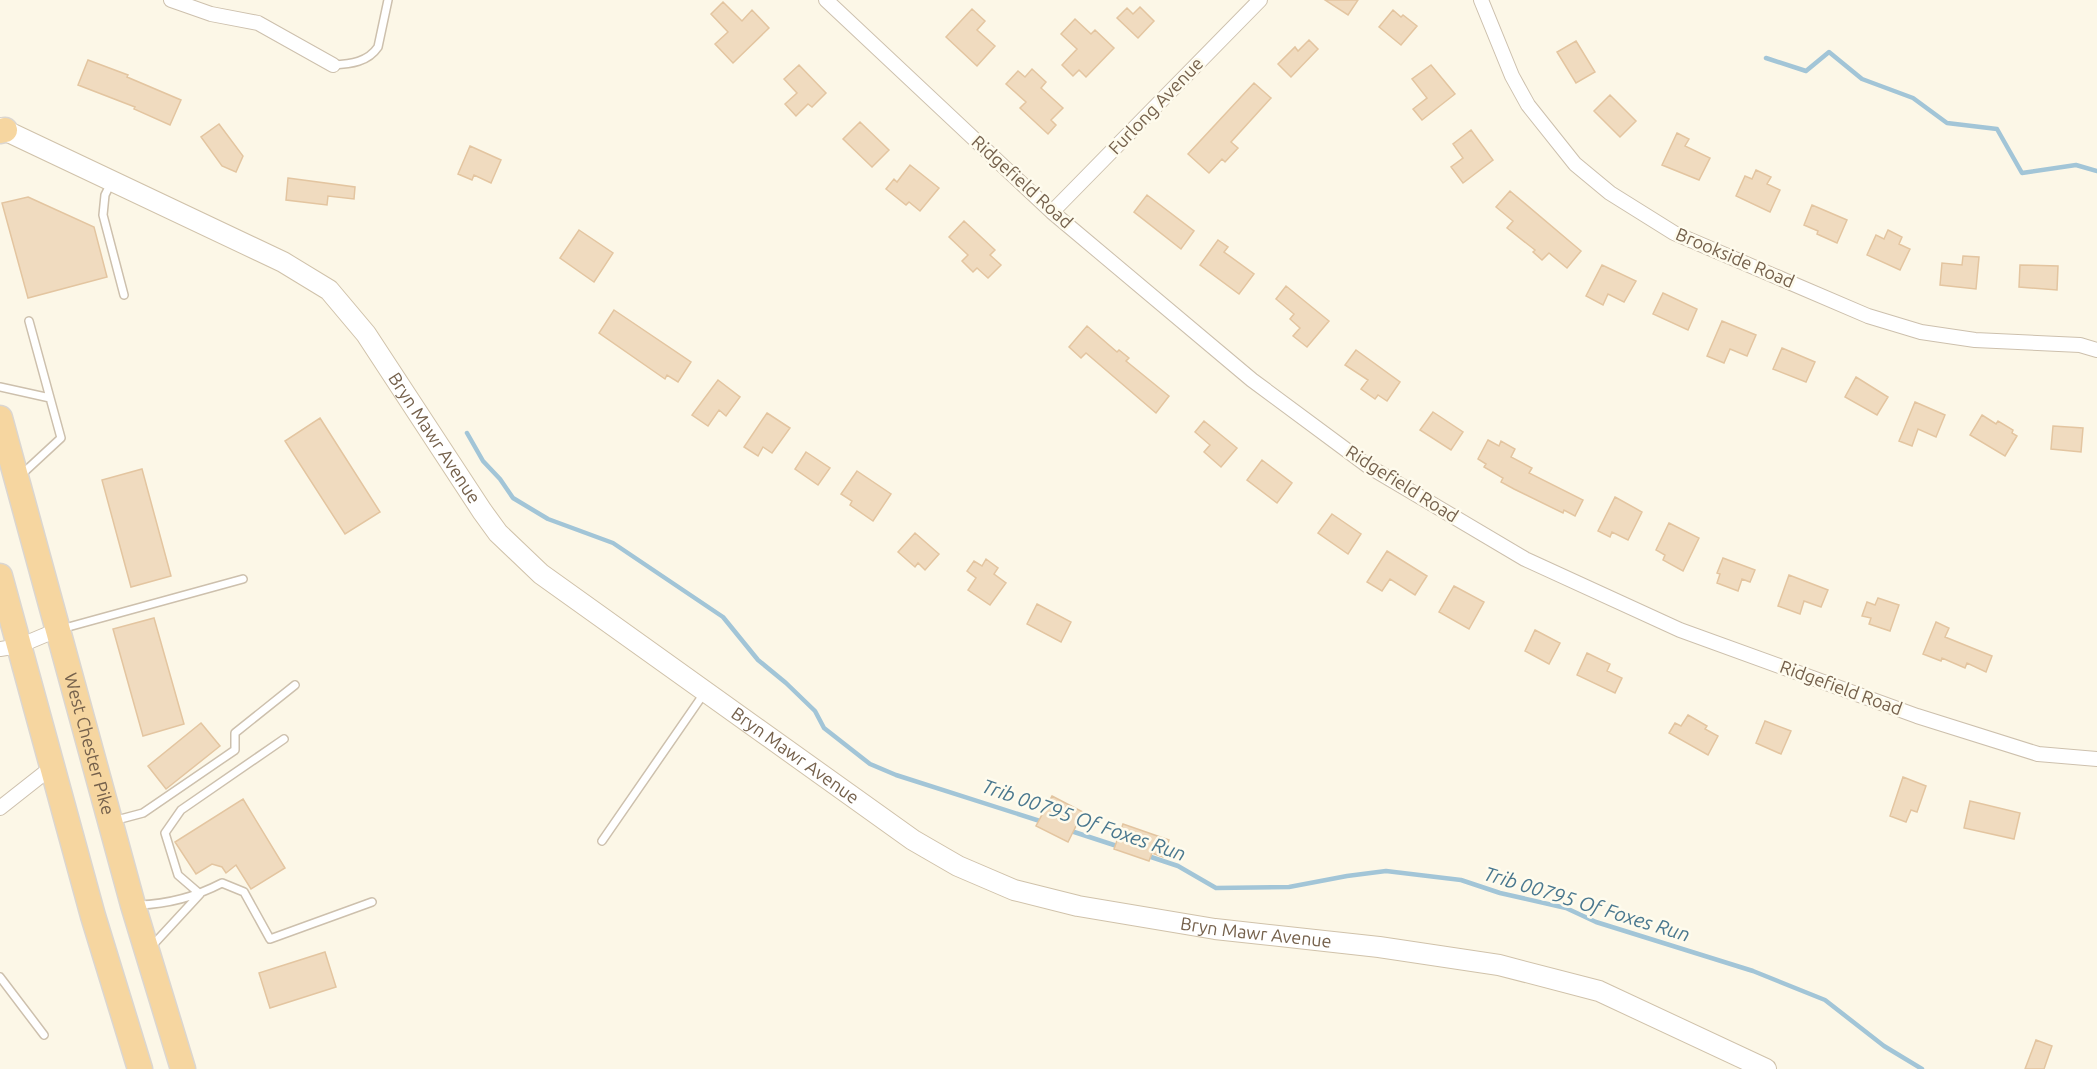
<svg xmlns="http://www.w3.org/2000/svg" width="2097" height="1069" font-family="Ubuntu,sans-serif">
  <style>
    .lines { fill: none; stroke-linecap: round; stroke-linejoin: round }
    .stream { stroke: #a2c5d7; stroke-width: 4.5 }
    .building { fill: #f0dbbf; stroke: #e3c5a0; stroke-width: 1.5 }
    .service-casing { stroke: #cdc0ad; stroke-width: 10 }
    .minor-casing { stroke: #cdc0ad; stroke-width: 16 }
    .secondary-casing { stroke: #d0c2aa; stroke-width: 22 }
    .trunk-casing { stroke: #dbd6d0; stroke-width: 27 }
    .service { stroke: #fff; stroke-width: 7 }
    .minor { stroke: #fff; stroke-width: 14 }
    .secondary { stroke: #fff; stroke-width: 20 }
    .trunk { stroke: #f6d6a0; stroke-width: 24 }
    .labels { text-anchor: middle; stroke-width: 5; stroke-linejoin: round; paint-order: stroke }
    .street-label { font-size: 18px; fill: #75614c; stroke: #fefbed }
    .water-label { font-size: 20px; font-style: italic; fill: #49778e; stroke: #fefbed }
  </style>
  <rect width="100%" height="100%" fill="#fcf7e7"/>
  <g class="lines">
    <path class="stream" d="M 1766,58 L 1806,71 L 1829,52 L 1862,79 L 1913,98 L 1947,123 L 1997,129 L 2022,173 L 2076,165 L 2097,171
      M 467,433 L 483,461 L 500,479 L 513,498 L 548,519 L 613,543 L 723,617 L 758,660 L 786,683 L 815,711 L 824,728 L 870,764 L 896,775 L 1043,822
      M 1068,830 L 1120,847
      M 1145,855 L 1178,866 L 1216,888 L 1289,887 L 1347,876 L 1386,871 L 1461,880 L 1500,893 L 1566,908 L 1596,922 L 1753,971 L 1825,1000 L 1884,1046 L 1922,1069"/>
  </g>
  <path class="building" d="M 1325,0 L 1358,0 L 1348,15 Z
    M 723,2 L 742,21 L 752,10 L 769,28 L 733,63 L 715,44 L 728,32 L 711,14 Z
    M 1140,7 L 1154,21 L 1138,38 L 1117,18 L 1127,8 L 1133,14 Z
    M 972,9 L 985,21 L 977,30 L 995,46 L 977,66 L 946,37 Z
    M 1393,10 L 1401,17 L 1403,15 L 1417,26 L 1401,45 L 1379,27 Z
    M 1075,19 L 1091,34 L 1095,30 L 1114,48 L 1086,77 L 1079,70 L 1073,76 L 1062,65 L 1077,49 L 1061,34 Z
    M 1309,40 L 1318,49 L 1291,77 L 1278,64 L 1295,47 L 1298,51 Z
    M 1576,41 L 1595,72 L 1576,83 L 1557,52 Z
    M 88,60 L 128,75 L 127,77 L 181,100 L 170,125 L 134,109 L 135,107 L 78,85 Z
    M 799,65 L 826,93 L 812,107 L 808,104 L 796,116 L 785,104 L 797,93 L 784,79 Z
    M 1431,65 L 1455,94 L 1422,120 L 1413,109 L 1427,98 L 1412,79 Z
    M 1032,69 L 1046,82 L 1041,88 L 1063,108 L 1051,120 L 1056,125 L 1048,134 L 1020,108 L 1026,102 L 1006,84 L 1018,71 L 1025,77 Z
    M 1254,83 L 1271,98 L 1231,142 L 1238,148 L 1225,162 L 1222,159 L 1209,173 L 1188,154 Z
    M 1610,95 L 1636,121 L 1620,137 L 1594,111 Z
    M 860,122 L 889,150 L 872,167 L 843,139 Z
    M 219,124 L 243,156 L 236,172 L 222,166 L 201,137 Z
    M 1471,130 L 1493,160 L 1463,183 L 1451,167 L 1463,158 L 1453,144 Z
    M 1677,133 L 1689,139 L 1685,146 L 1710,158 L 1699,180 L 1662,165 Z
    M 470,146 L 501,160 L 491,183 L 474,175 L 472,180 L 458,174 Z
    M 910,165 L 939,188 L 920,211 L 909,202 L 906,205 L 886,189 L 894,179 L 897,182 Z
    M 1756,170 L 1771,177 L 1767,184 L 1780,190 L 1770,212 L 1736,196 L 1745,176 L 1752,179 Z
    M 288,178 L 355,187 L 354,199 L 328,196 L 327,205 L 286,200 Z
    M 1510,191 L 1581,251 L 1567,268 L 1549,253 L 1542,260 L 1533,252 L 1535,250 L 1507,228 L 1513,221 L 1496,207 Z
    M 1147,195 L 1194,231 L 1181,249 L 1134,212 Z
    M 28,197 L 94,227 L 107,277 L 28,298 L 2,203 Z
    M 1812,205 L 1847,220 L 1837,243 L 1817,234 L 1818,231 L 1804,225 Z
    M 964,221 L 995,250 L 990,255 L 1001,265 L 988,278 L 977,268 L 973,272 L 962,261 L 968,255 L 949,237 Z
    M 579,230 L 613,253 L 594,282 L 560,258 Z
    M 1888,230 L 1902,237 L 1899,244 L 1910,249 L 1900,270 L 1867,255 L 1876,235 L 1884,239 Z
    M 1218,240 L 1228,247 L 1224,252 L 1254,274 L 1239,294 L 1200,265 Z
    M 1963,256 L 1979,257 L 1976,289 L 1940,285 L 1942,263 L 1962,265 Z
    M 1602,265 L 1636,281 L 1624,302 L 1608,294 L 1603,305 L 1586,296 Z
    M 2020,265 L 2058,266 L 2057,290 L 2019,287 Z
    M 1286,286 L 1329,321 L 1307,347 L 1293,336 L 1300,328 L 1290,319 L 1294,314 L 1276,299 Z
    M 1663,293 L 1697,309 L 1688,330 L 1653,314 Z
    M 614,310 L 691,362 L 678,382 L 667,375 L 665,379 L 599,333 Z
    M 1722,321 L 1756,335 L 1747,356 L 1730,349 L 1724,363 L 1707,356 Z
    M 1087,326 L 1117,352 L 1119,350 L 1129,358 L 1126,361 L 1169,396 L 1156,413 L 1086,353 L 1081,358 L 1069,347 Z
    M 1782,348 L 1815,362 L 1806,382 L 1773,369 Z
    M 1356,350 L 1400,382 L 1387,401 L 1378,395 L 1375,399 L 1361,389 L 1368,380 L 1345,365 Z
    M 1856,377 L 1888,397 L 1877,415 L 1845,397 Z
    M 718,380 L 740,397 L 726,416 L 719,410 L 708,426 L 692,415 Z
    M 1915,402 L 1945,415 L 1936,437 L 1918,429 L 1912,446 L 1899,441 Z
    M 1433,412 L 1463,432 L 1451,450 L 1420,430 Z
    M 767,413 L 790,428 L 772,453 L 763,447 L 758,456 L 744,447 Z
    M 1982,415 L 1996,424 L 1998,421 L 2013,430 L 2012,433 L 2017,436 L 2005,456 L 1970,435 Z
    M 320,418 L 380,512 L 345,534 L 285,441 Z
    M 1204,421 L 1237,448 L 1221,467 L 1204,452 L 1210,445 L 1195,432 Z
    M 2053,426 L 2083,428 L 2081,452 L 2051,449 Z
    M 1488,440 L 1499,446 L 1501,441 L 1515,449 L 1511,457 L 1532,468 L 1529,473 L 1583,500 L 1575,516 L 1564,510 L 1563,513 L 1514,489 L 1501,482 L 1503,478 L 1484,467 L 1486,464 L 1478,459 Z
    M 806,452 L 830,468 L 818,485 L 795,469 Z
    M 1262,460 L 1292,483 L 1277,503 L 1247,480 Z
    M 142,469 L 171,576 L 131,587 L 102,480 Z
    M 857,471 L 891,494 L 873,521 L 850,505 L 852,501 L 841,494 Z
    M 1615,497 L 1642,512 L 1628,540 L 1612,532 L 1610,537 L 1598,531 Z
    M 1332,514 L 1361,534 L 1348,554 L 1318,533 Z
    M 1669,523 L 1699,538 L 1683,571 L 1663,560 L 1665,555 L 1656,550 Z
    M 915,533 L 939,554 L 925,570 L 918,563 L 915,567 L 898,552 Z
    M 1387,551 L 1427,576 L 1415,595 L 1390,579 L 1382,591 L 1367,582 Z
    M 1723,558 L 1755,570 L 1750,582 L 1742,579 L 1738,591 L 1717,583 L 1720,574 L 1717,573 Z
    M 986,559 L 998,568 L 994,574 L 1006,583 L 990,605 L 968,590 L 976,578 L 967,571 L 974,561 L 982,566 Z
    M 1789,575 L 1828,590 L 1821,607 L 1804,601 L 1800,614 L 1778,606 Z
    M 1454,586 L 1484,602 L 1469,629 L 1439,612 Z
    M 1878,598 L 1899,605 L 1890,631 L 1869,624 L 1871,618 L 1862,616 L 1867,602 L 1875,605 Z
    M 1037,604 L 1071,622 L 1061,642 L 1027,624 Z
    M 154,618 L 184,724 L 143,736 L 113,629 Z
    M 1936,622 L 1949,628 L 1945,637 L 1992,656 L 1986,672 L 1967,663 L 1965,668 L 1942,658 L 1941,661 L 1923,654 Z
    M 1535,630 L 1560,643 L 1549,664 L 1525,651 Z
    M 1587,653 L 1610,664 L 1607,671 L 1622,678 L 1615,693 L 1577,675 Z
    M 1688,715 L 1707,726 L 1705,729 L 1718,736 L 1708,755 L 1669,733 L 1675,723 L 1681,726 Z
    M 1765,721 L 1791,731 L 1781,754 L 1756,743 Z
    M 201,723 L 220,746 L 166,789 L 148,766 Z
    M 1903,777 L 1926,786 L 1917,812 L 1911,810 L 1906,822 L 1890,816 Z
    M 1052,796 L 1083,812 L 1068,842 L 1036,826 Z
    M 243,799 L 285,868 L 251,889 L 236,865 L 226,873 L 222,867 L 212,864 L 196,874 L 175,842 Z
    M 1970,801 L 2020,813 L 2014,839 L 1964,828 Z
    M 1123,824 L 1169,840 L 1163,857 L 1152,853 L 1149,861 L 1114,849 Z
    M 325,952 L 336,987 L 270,1008 L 259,973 Z
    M 2036,1040 L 2052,1046 L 2044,1069 L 2025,1069 Z"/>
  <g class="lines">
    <defs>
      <path id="service" d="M 333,65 C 351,64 368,62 378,47 L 388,0
        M 111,183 L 105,195 L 103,215 L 124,295
        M 0,387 L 50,398
        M 21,475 L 61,438 L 29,321
        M 61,629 L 243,579
        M 113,821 L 143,813 L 235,750 L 235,733 L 295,685
        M 602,841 L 705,692
        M 200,894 L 178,875 L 165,833 L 181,810 L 284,739
        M 139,905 C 169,904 195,897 222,883 L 244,892 L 270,939 L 372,902
        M 151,947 L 200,894
        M 0,977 L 44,1035"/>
      <path id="minor" d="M 171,0 L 211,14 L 258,23 L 333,65
        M 826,0 L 1052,212 L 1252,380 L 1368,466 L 1525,559 L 1680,630 L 1917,716 L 2038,754 L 2097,759
        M 1481,0 L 1512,76 L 1528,105 L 1575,164 L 1610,193 L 1674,233 L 1868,316 L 1921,332 L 1975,340 L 2080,345 L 2097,350
        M 1052,212 L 1260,0
        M 0,649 L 19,646 L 57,630
        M 0,808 L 52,767"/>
      <g id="secondary">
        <path id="s1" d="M 0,128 L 283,262 L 329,290 L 366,334 L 482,511 L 498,533 L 541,574 L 913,840 L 958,866 L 1014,890 L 1078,906 L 1215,929 L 1379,947 L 1499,965 L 1599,991 L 1766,1069"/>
      </g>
      <g id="trunk">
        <path d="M 0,131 L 5,130"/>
        <path id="s2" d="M 0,418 L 133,905 L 183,1069"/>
        <path d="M 0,576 L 93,916 L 140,1069"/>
      </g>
    </defs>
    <use href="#service" class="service-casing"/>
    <use href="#minor" class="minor-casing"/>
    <use href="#secondary" class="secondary-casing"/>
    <use href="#trunk" class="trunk-casing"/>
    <use href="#service" class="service"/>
    <use href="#minor" class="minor"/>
    <use href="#secondary" class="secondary"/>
    <use href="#trunk" class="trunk"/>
  </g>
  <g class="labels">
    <g class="street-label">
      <text transform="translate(1156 106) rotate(-46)" y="6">Furlong Avenue</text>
      <text transform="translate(1022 182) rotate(42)" y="6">Ridgefield Road</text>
      <text transform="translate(1735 258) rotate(23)" y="6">Brookside Road</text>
      <text dy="6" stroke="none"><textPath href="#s1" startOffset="549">Bryn Mawr Avenue</textPath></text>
      <text transform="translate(1402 484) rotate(32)" y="6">Ridgefield Road</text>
      <text transform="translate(1841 688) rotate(20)" y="6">Ridgefield Road</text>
      <text dy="6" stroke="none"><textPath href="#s2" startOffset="338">West Chester Pike</textPath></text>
      <text dy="6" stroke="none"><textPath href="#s1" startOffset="1035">Bryn Mawr Avenue</textPath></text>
      <text dy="6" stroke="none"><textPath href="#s1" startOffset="1539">Bryn Mawr Avenue</textPath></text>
    </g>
    <g class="water-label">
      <text transform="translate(1084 820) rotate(19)" y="7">Trib 00795 Of Foxes Run</text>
      <text transform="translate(1587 904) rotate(17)" y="7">Trib 00795 Of Foxes Run</text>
    </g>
  </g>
</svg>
